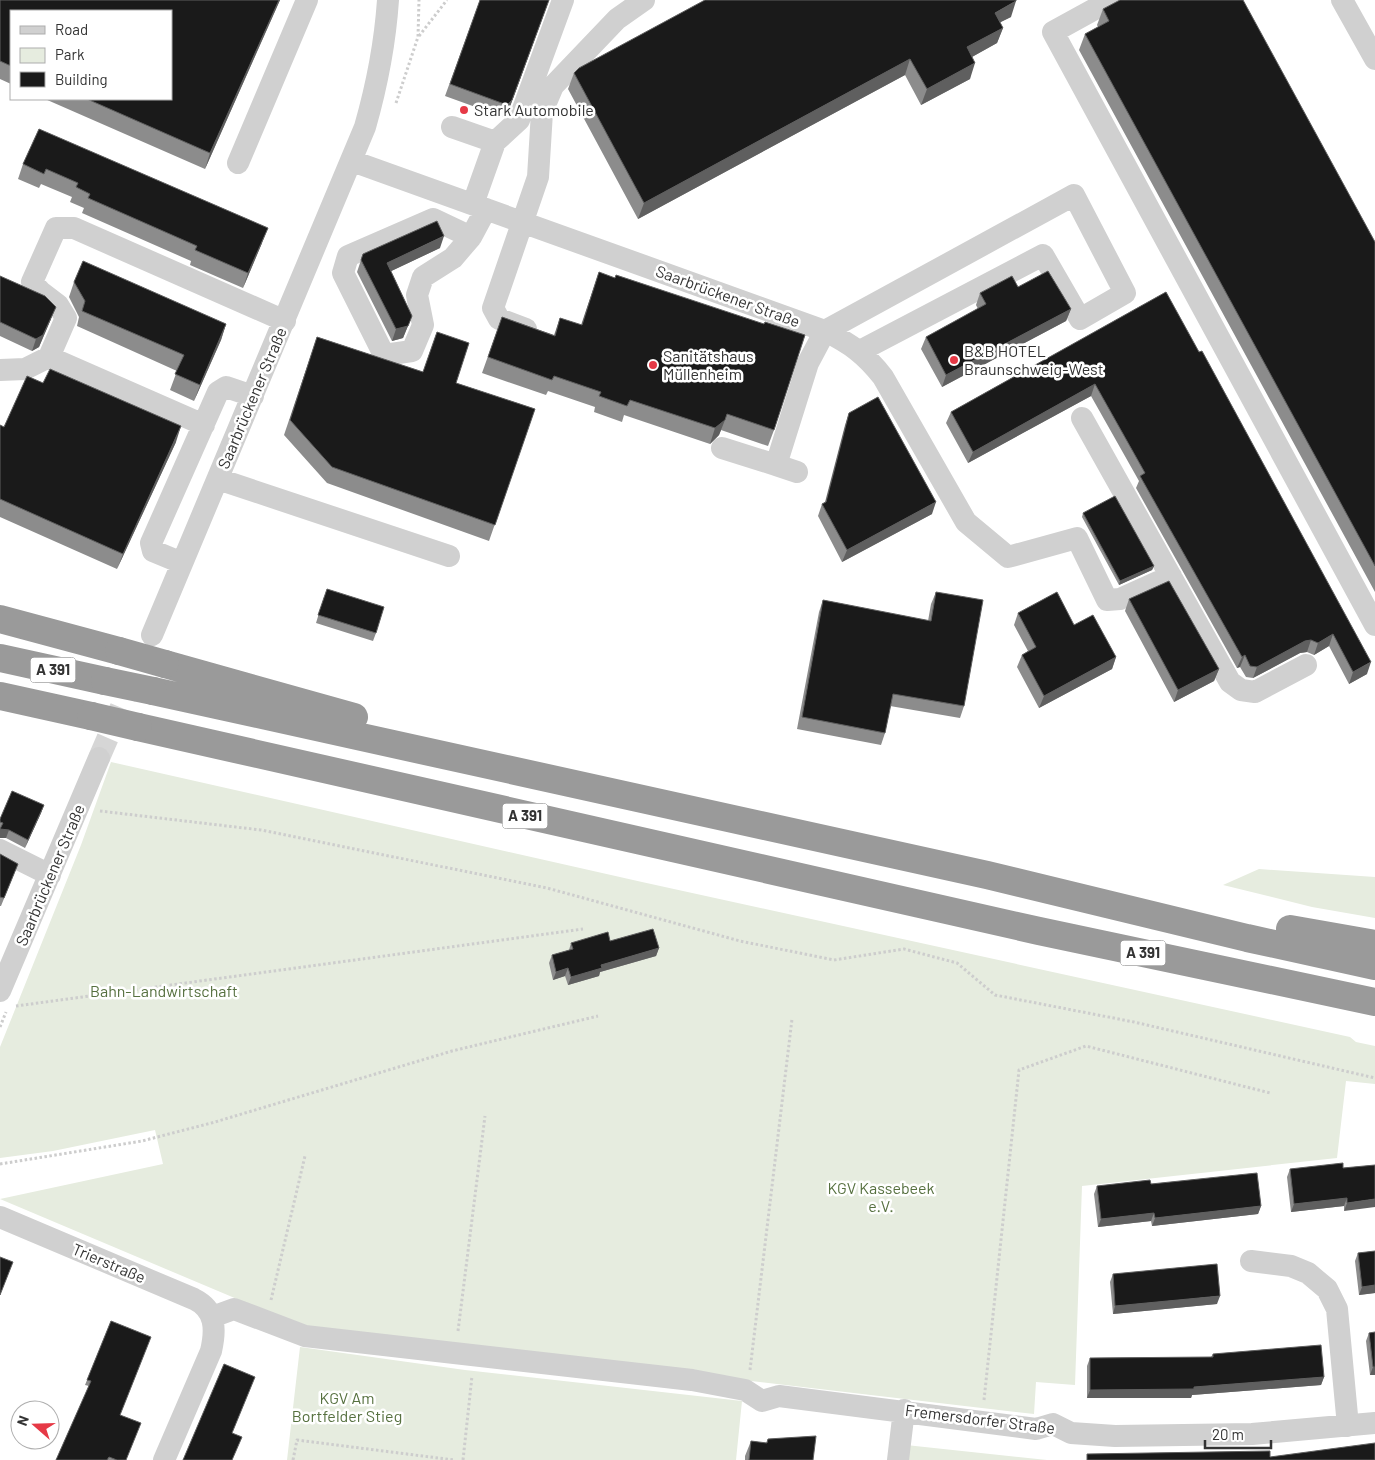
<svg xmlns="http://www.w3.org/2000/svg" width="1375" height="1460" font-family="Barlow,sans-serif">
  <style>
    .green { fill: #e6ecdf }
    .lines { fill: none; stroke-linecap: round; stroke-linejoin: round }
    .minor-tunnel { stroke: #d6d6d6; stroke-width: 22; stroke-dasharray: 22 11; stroke-linecap: butt }
    .path { stroke: #cdcdcd; stroke-width: 3; stroke-dasharray: 2.5 2.5; stroke-linecap: butt }
    .minor { stroke: #d0d0d0; stroke-width: 22 }
    .highway { stroke: #9a9a9a; stroke-width: 28 }
    .highway-bridge { stroke: #9a9a9a; stroke-width: 28 }
    .wall { fill: #8c8c8c }
    .shaded-wall { fill: #5f5f5f }
    .building { fill: #1a1a1a; stroke: #5f5f5f }
    .poi-dot { fill: #e63946; stroke: #fff; stroke-width: 2 }
    .labels { text-anchor: middle; stroke-width: 5; stroke-linejoin: round; paint-order: stroke }
    .shield { fill: #fff; stroke: #707070; stroke-width: 1 }
    .shield-label { font-size: 15px; font-weight: bold; fill: #333 }
    .poi-label { font-size: 16px; fill: #333; stroke: #fff; text-anchor: start }
    .street-label { font-size: 16px; fill: #333; stroke: #fff }
    .park-label { font-size: 16px; fill: #56703f; stroke: #fff }
  </style>
  <rect width="100%" height="100%" fill="#fff"/>
  <path class="green" d="M 111,762 L 642,882 L 1350,1037 L 1356,1042 L 1375,1046 L 1375,1084 L 1346,1081 L 1337,1158 L 1082,1186 L 1075,1385 L 1036,1382 L 1034,1414 L 308,1329 L 0,1199 L 163,1164 L 155,1130 L 53,1151 L 0,1158 L 0,1047 L 81,845 Z
    M 1259,869 L 1375,877 L 1375,918 L 1312,907 L 1223,885 Z
    M 300,1347 L 465,1370 L 742,1401 L 736,1460 L 287,1460 Z
    M 906,1445 L 1047,1460 L 905,1460 Z"/>
  <g class="lines">
    <path class="minor-tunnel" d="M 99,758 L 149,642"/>
    <path class="path" d="M 419,36 L 447,0
      M 396,103 L 418,37 L 419,0
      M 100,811 L 261,830 L 547,888 L 740,941 L 834,960 L 904,949 L 957,963 L 995,995 L 1134,1022 L 1375,1078
      M 16,1006 L 583,929
      M 0,1027 L 6,1012
      M 0,1164 L 142,1141 L 215,1122 L 452,1051 L 598,1016
      M 271,1300 L 305,1156
      M 458,1331 L 485,1116
      M 750,1370 L 792,1019
      M 984,1400 L 1019,1070 L 1086,1046 L 1270,1093
      M 293,1460 L 297,1440 L 454,1460
      M 463,1460 L 472,1376"/>
    <path class="minor" d="M 1111,0 L 1053,32 L 1375,625
      M 1342,0 L 1375,59
      M 452,127 L 495,142
      M 352,161 L 825,331 C 851,344 865,354 883,377 L 966,522 L 1008,557 L 1077,538 L 1107,600 L 1120,599 L 1171,576
      M 238,163 L 307,0
      M 473,204 L 495,142 L 519,120 L 563,0
      M 471,237 L 453,258 L 423,277 L 417,295 L 423,325 L 412,351 L 384,355 L 343,273 L 348,256 L 433,219 L 471,237 L 486,209
      M 526,329 L 499,319 L 493,308 L 538,177 L 542,112 L 553,86 L 617,19 L 644,0
      M 49,357 L 66,318 L 58,305 L 41,292 L 32,282 L 56,228 L 74,228 L 285,321
      M 0,370 L 25,369 L 49,357 L 204,425
      M 1082,418 L 1230,682 L 1241,690 L 1255,692 L 1306,665
      M 722,448 L 776,465 L 808,363 L 825,331 L 1074,195 L 1125,293 L 1080,319 L 1043,255 L 860,351
      M 776,465 L 797,472
      M 218,479 L 449,556
      M 182,563 L 153,551 L 151,543 L 218,392 L 226,387 L 253,396
      M 152,635 L 365,127 C 377,85 385,44 388,0
      M 0,850 L 50,875
      M 0,991 L 99,758
      M 0,1217 L 194,1299 C 216,1310 216,1329 211,1351 L 164,1460
      M 1251,1261 L 1291,1266 L 1308,1273 L 1327,1289 L 1337,1309 L 1348,1426
      M 212,1317 L 234,1309 L 305,1336 L 692,1380 L 745,1390 L 762,1401 L 779,1396 L 1036,1429 L 1053,1424 L 1071,1433 L 1115,1436 L 1252,1434 L 1375,1423
      M 898,1460 L 904,1410"/>
    <path class="highway" d="M 0,619 L 119,651
      M 0,658 L 105,681
      M 165,664 L 354,717
      M 153,691 L 987,875 L 1247,938 L 1375,966
      M 0,696 L 91,716
      M 138,727 L 1039,931 L 1375,1002
      M 1290,929 L 1375,944"/>
    <path class="highway-bridge" d="M 119,651 L 165,664
      M 105,681 L 153,691
      M 91,716 L 138,727"/>
  </g>
  <path class="wall" d="M 0,0 L 280,0 L 205,169 L 45,99 L 171,99 L 11,11 L 11,84 L 0,79 Z
    M 480,0 L 549,0 L 508,112 L 503,117 L 445,96 Z
    M 1103,9 L 1375,242 L 1375,592 L 1079,50 L 1085,34 L 1098,27 L 1097,25 Z
    M 1011,17 L 1000,22 L 1003,28 L 997,43 L 972,57 L 970,79 L 921,105 L 905,75 L 638,219 L 568,89 L 574,73 Z
    M 39,129 L 262,243 L 243,288 L 190,265 L 191,261 L 82,213 L 84,208 L 70,202 L 72,197 L 41,184 L 39,188 L 18,179 L 23,164 Z
    M 440,248 L 391,271 L 412,316 L 403,338 L 392,341 L 357,272 L 363,254 Z
    M 599,272 L 774,430 L 768,446 L 721,430 L 719,435 L 710,444 L 624,415 L 622,422 L 594,412 L 595,407 L 548,391 L 546,395 L 482,373 L 502,317 L 554,335 L 560,318 L 581,325 Z
    M 0,276 L 51,319 L 39,347 L 32,351 L 0,336 Z
    M 74,282 L 226,324 L 221,340 L 194,401 L 170,390 L 177,371 L 77,326 L 79,317 L 69,297 Z
    M 1018,287 L 1071,309 L 1066,321 L 942,387 L 921,349 L 926,337 L 978,309 L 976,305 L 980,293 Z
    M 1166,292 L 1367,674 L 1349,684 L 1329,646 L 1314,655 L 1307,652 L 1300,653 L 1253,678 L 1246,677 L 1240,667 L 1237,668 L 1136,488 L 1139,481 L 1091,396 L 968,463 L 946,423 L 951,412 Z
    M 437,332 L 456,383 L 535,409 L 489,541 L 327,483 L 284,435 L 317,337 L 423,372 Z
    M 849,413 L 932,514 L 842,562 L 818,516 L 822,504 L 825,502 L 845,425 Z
    M 0,425 L 4,427 L 176,442 L 117,569 L 0,517 Z
    M 1083,513 L 1154,566 L 1152,570 L 1119,585 L 1082,517 Z
    M 936,592 L 964,706 L 960,718 L 890,706 L 885,733 L 881,745 L 797,729 L 819,612 L 823,600 L 928,621 L 931,604 Z
    M 324,597 L 376,633 L 373,641 L 316,623 Z
    M 1129,599 L 1219,669 L 1214,681 L 1174,702 L 1125,611 Z
    M 1018,613 L 1116,657 L 1112,669 L 1039,708 L 1017,667 L 1022,655 L 1028,651 L 1014,625 Z
    M 44,805 L 41,813 L 25,848 L 6,838 L 0,838 L 0,819 Z
    M 0,854 L 18,864 L 1,906 L 0,906 Z
    M 610,941 L 659,948 L 656,956 L 600,972 L 599,976 L 568,985 L 565,976 L 553,980 L 549,963 L 552,955 L 569,950 L 571,943 Z
    M 1375,1165 L 1344,1211 L 1344,1206 L 1291,1212 L 1287,1177 L 1290,1169 L 1343,1168 Z
    M 1151,1184 L 1261,1206 L 1258,1214 L 1152,1226 L 1151,1221 L 1098,1227 L 1094,1194 L 1097,1186 Z
    M 1375,1251 L 1375,1293 L 1359,1295 L 1355,1261 L 1358,1253 Z
    M 1113,1274 L 1217,1304 L 1113,1314 L 1110,1282 Z
    M 111,1321 L 120,1415 L 126,1460 L 56,1460 L 89,1386 L 85,1385 Z
    M 1369,1333 L 1375,1375 L 1370,1375 L 1366,1341 Z
    M 1213,1354 L 1324,1377 L 1321,1385 L 1192,1395 L 1191,1398 L 1087,1398 L 1087,1366 L 1090,1358 L 1211,1357 Z
    M 768,1439 L 813,1460 L 745,1460 L 745,1456 L 751,1441 L 766,1443 Z"/>
  <path class="shaded-wall" d="M 279,0 L 280,0 L 205,169 L 210,153 Z
    M 549,0 L 508,112 L 503,117 L 507,105 Z
    M 1016,1 L 1011,17 L 989,28 L 995,13 Z
    M 1003,28 L 997,43 L 961,63 L 967,47 Z
    M 910,59 L 905,75 L 638,219 L 644,203 Z
    M 975,63 L 970,79 L 921,105 L 927,89 Z
    M 268,228 L 262,243 L 243,288 L 248,273 Z
    M 444,236 L 440,248 L 383,275 L 387,263 Z
    M 56,307 L 39,347 L 32,351 L 36,339 Z
    M 1071,309 L 1066,321 L 942,387 L 946,375 Z
    M 412,316 L 403,338 L 392,341 L 396,329 Z
    M 226,324 L 221,340 L 194,401 L 200,385 Z
    M 1095,384 L 1091,396 L 968,463 L 973,452 Z
    M 725,420 L 719,435 L 710,444 L 715,428 Z
    M 181,426 L 176,442 L 117,569 L 123,554 Z
    M 936,502 L 932,514 L 842,562 L 847,550 Z
    M 1154,566 L 1152,570 L 1119,585 L 1120,581 Z
    M 1333,634 L 1329,646 L 1314,655 L 1318,643 Z
    M 1311,640 L 1307,652 L 1300,653 L 1253,678 L 1257,667 L 1305,641 Z
    M 1245,655 L 1240,667 L 1237,668 L 1242,657 Z
    M 1116,657 L 1112,669 L 1039,708 L 1044,696 Z
    M 1371,662 L 1367,674 L 1349,684 L 1353,672 Z
    M 1219,669 L 1214,681 L 1174,702 L 1178,690 Z
    M 44,805 L 41,813 L 25,848 L 28,840 Z
    M 0,829 L 9,830 L 6,838 L 0,838 Z
    M 659,948 L 656,956 L 600,972 L 599,976 L 568,985 L 571,977 L 601,965 Z
    M 568,968 L 565,976 L 553,980 L 556,972 Z
    M 1347,1198 L 1344,1206 L 1291,1212 L 1294,1204 Z
    M 1375,1199 L 1375,1207 L 1344,1211 L 1347,1203 Z
    M 1261,1206 L 1258,1214 L 1152,1226 L 1155,1218 Z
    M 1154,1213 L 1151,1221 L 1098,1227 L 1101,1219 Z
    M 1375,1285 L 1375,1293 L 1359,1295 L 1362,1287 Z
    M 1220,1296 L 1217,1304 L 1113,1314 L 1115,1306 Z
    M 1373,1367 L 1375,1367 L 1375,1375 L 1370,1375 Z
    M 1324,1377 L 1321,1385 L 1192,1395 L 1191,1398 L 1087,1398 L 1090,1390 L 1194,1387 Z"/>
  <path class="building" d="M 0,0 L 279,0 L 210,153 L 87,99 L 171,99 L 171,11 L 11,11 L 11,66 L 0,61 Z
    M 480,0 L 549,0 L 512,100 L 507,105 L 450,84 Z
    M 705,0 L 1016,0 L 1016,1 L 995,13 L 1003,28 L 967,47 L 975,63 L 927,89 L 910,59 L 644,203 L 574,73 L 579,68 Z
    M 1120,0 L 1243,0 L 1375,242 L 1375,566 L 1085,34 L 1109,21 L 1103,9 Z
    M 39,129 L 268,228 L 248,273 L 195,250 L 197,246 L 88,198 L 90,194 L 76,187 L 78,183 L 46,169 L 44,174 L 23,164 Z
    M 437,221 L 444,236 L 387,263 L 412,316 L 408,326 L 396,329 L 361,260 L 363,254 Z
    M 83,261 L 226,324 L 200,385 L 175,374 L 184,355 L 82,311 L 85,301 L 74,282 Z
    M 1048,271 L 1071,309 L 946,375 L 926,337 L 986,304 L 980,293 L 1012,276 L 1018,287 Z
    M 599,272 L 615,278 L 616,275 L 764,324 L 765,322 L 805,335 L 774,430 L 727,414 L 725,420 L 715,428 L 630,400 L 627,406 L 599,396 L 601,392 L 554,376 L 552,380 L 488,357 L 502,317 L 555,336 L 560,318 L 582,325 Z
    M 0,276 L 45,296 L 56,307 L 43,335 L 36,339 L 0,322 Z
    M 1166,292 L 1199,352 L 1202,351 L 1371,662 L 1353,672 L 1333,634 L 1318,643 L 1311,640 L 1305,641 L 1257,667 L 1250,666 L 1245,655 L 1242,657 L 1140,476 L 1145,473 L 1095,384 L 973,452 L 951,412 Z
    M 437,332 L 469,343 L 456,383 L 535,409 L 495,525 L 332,467 L 290,420 L 317,337 L 423,372 Z
    M 50,369 L 181,426 L 123,554 L 0,499 L 0,425 L 4,427 L 27,376 L 43,383 Z
    M 878,397 L 936,502 L 847,550 L 822,504 L 826,502 L 849,413 Z
    M 1115,496 L 1154,566 L 1120,581 L 1083,513 Z
    M 1169,581 L 1219,669 L 1178,690 L 1129,599 Z
    M 327,589 L 384,607 L 376,633 L 318,615 Z
    M 936,592 L 983,600 L 964,706 L 893,694 L 885,733 L 802,717 L 823,600 L 931,621 Z
    M 1057,592 L 1074,625 L 1093,615 L 1116,657 L 1044,696 L 1022,655 L 1036,647 L 1018,613 Z
    M 12,791 L 44,805 L 28,840 L 9,830 L 0,829 L 3,823 L 0,822 L 0,819 Z
    M 0,854 L 18,864 L 4,898 L 0,897 Z
    M 653,929 L 659,948 L 601,965 L 602,968 L 571,977 L 568,968 L 556,972 L 552,955 L 573,949 L 571,943 L 608,932 L 610,941 Z
    M 1343,1163 L 1343,1168 L 1375,1165 L 1375,1199 L 1347,1203 L 1347,1198 L 1294,1204 L 1290,1169 Z
    M 1257,1173 L 1261,1206 L 1155,1218 L 1154,1213 L 1101,1219 L 1097,1186 L 1150,1180 L 1151,1184 Z
    M 1375,1251 L 1375,1285 L 1362,1287 L 1358,1253 Z
    M 0,1257 L 13,1262 L 0,1295 Z
    M 1217,1264 L 1220,1296 L 1115,1306 L 1113,1274 Z
    M 111,1321 L 151,1337 L 120,1415 L 141,1423 L 126,1460 L 117,1460 L 109,1457 L 107,1460 L 56,1460 L 91,1381 L 87,1380 Z
    M 1375,1332 L 1375,1367 L 1373,1367 L 1369,1333 Z
    M 1321,1345 L 1324,1377 L 1194,1387 L 1194,1389 L 1090,1390 L 1090,1358 L 1213,1357 L 1213,1354 Z
    M 224,1364 L 255,1377 L 232,1433 L 242,1437 L 232,1460 L 183,1460 Z
    M 816,1436 L 813,1460 L 749,1460 L 751,1441 L 767,1443 L 768,1439 Z
    M 1375,1443 L 1375,1460 L 1087,1460 L 1087,1454 L 1270,1451 L 1270,1457 Z"/>
  <g class="poi-dot">
    <circle cx="464" cy="110" r="5"/>
    <circle cx="954" cy="360" r="5"/>
    <circle cx="653" cy="365" r="5"/>
  </g>
  <g class="labels">
    <g class="shield">
      <rect x="30.5" y="657.5" width="45" height="25" rx="4"/>
      <rect x="502.5" y="803.5" width="45" height="25" rx="4"/>
      <rect x="1120.5" y="940.5" width="45" height="25" rx="4"/>
    </g>
    <g class="shield-label">
      <text x="53" y="675">A 391</text>
      <text x="525" y="821">A 391</text>
      <text x="1143" y="958">A 391</text>
    </g>
    <g class="poi-label">
      <text x="474" y="116">Stark Automobile</text>
      <text x="964" y="357">B&amp;B HOTEL<tspan x="964" dy="18">Braunschweig-West</tspan></text>
      <text x="663" y="362">Sanitätshaus<tspan x="663" dy="18">Müllenheim</tspan></text>
    </g>
    <g class="street-label">
      <text transform="translate(728 296) rotate(20)" y="6">Saarbrückener Straße</text>
      <text transform="translate(252 398) rotate(-67)" y="6">Saarbrückener Straße</text>
      <text transform="translate(50 875) rotate(-67)" y="6">Saarbrückener Straße</text>
      <text transform="translate(109 1263) rotate(23)" y="6">Trierstraße</text>
      <text transform="translate(980 1419) rotate(7)" y="6">Fremersdorfer Straße</text>
    </g>
    <g class="park-label">
      <text x="164" y="997">Bahn-Landwirtschaft</text>
      <text x="881" y="1194">KGV Kassebeek<tspan x="881" dy="18">e.V.</tspan></text>
      <text x="347" y="1404">KGV Am<tspan x="347" dy="18">Bortfelder Stieg</tspan></text>
    </g>
  </g>
  <rect x="10" y="10" width="162" height="90" fill="#ffffff" stroke="#adadad"/>
  <rect x="20" y="26" width="25" height="8" fill="#d0d0d0" stroke="#adadad"/>
  <text x="55" y="35" font-size="15" fill="#333333">Road</text>
  <rect x="20" y="48" width="25" height="15" fill="#e6ecdf" stroke="#adadad"/>
  <text x="55" y="60" font-size="15" fill="#333333">Park</text>
  <rect x="20" y="72" width="25" height="15" fill="#1a1a1a" stroke="#adadad"/>
  <text x="55" y="85" font-size="15" fill="#333333">Building</text>
  <g transform="translate(35 1425) rotate(290)"><circle r="24" fill="#ffffff" stroke="#adadad"/>
  <path d="M0-4L9 19L0 12L-9 19Z" fill="#e63946"/>
  <text y="-8" font-size="14" font-weight="bold" text-anchor="middle" fill="#333333">N</text>
  </g>
  <path d="M1205 1440v8h66v-8" fill="none" stroke="#333333" stroke-width="2.5"/>
  <text x="1212" y="1440" font-size="15" fill="#333333" stroke="#ffffff" stroke-width="4" paint-order="stroke">20 m</text>
</svg>
